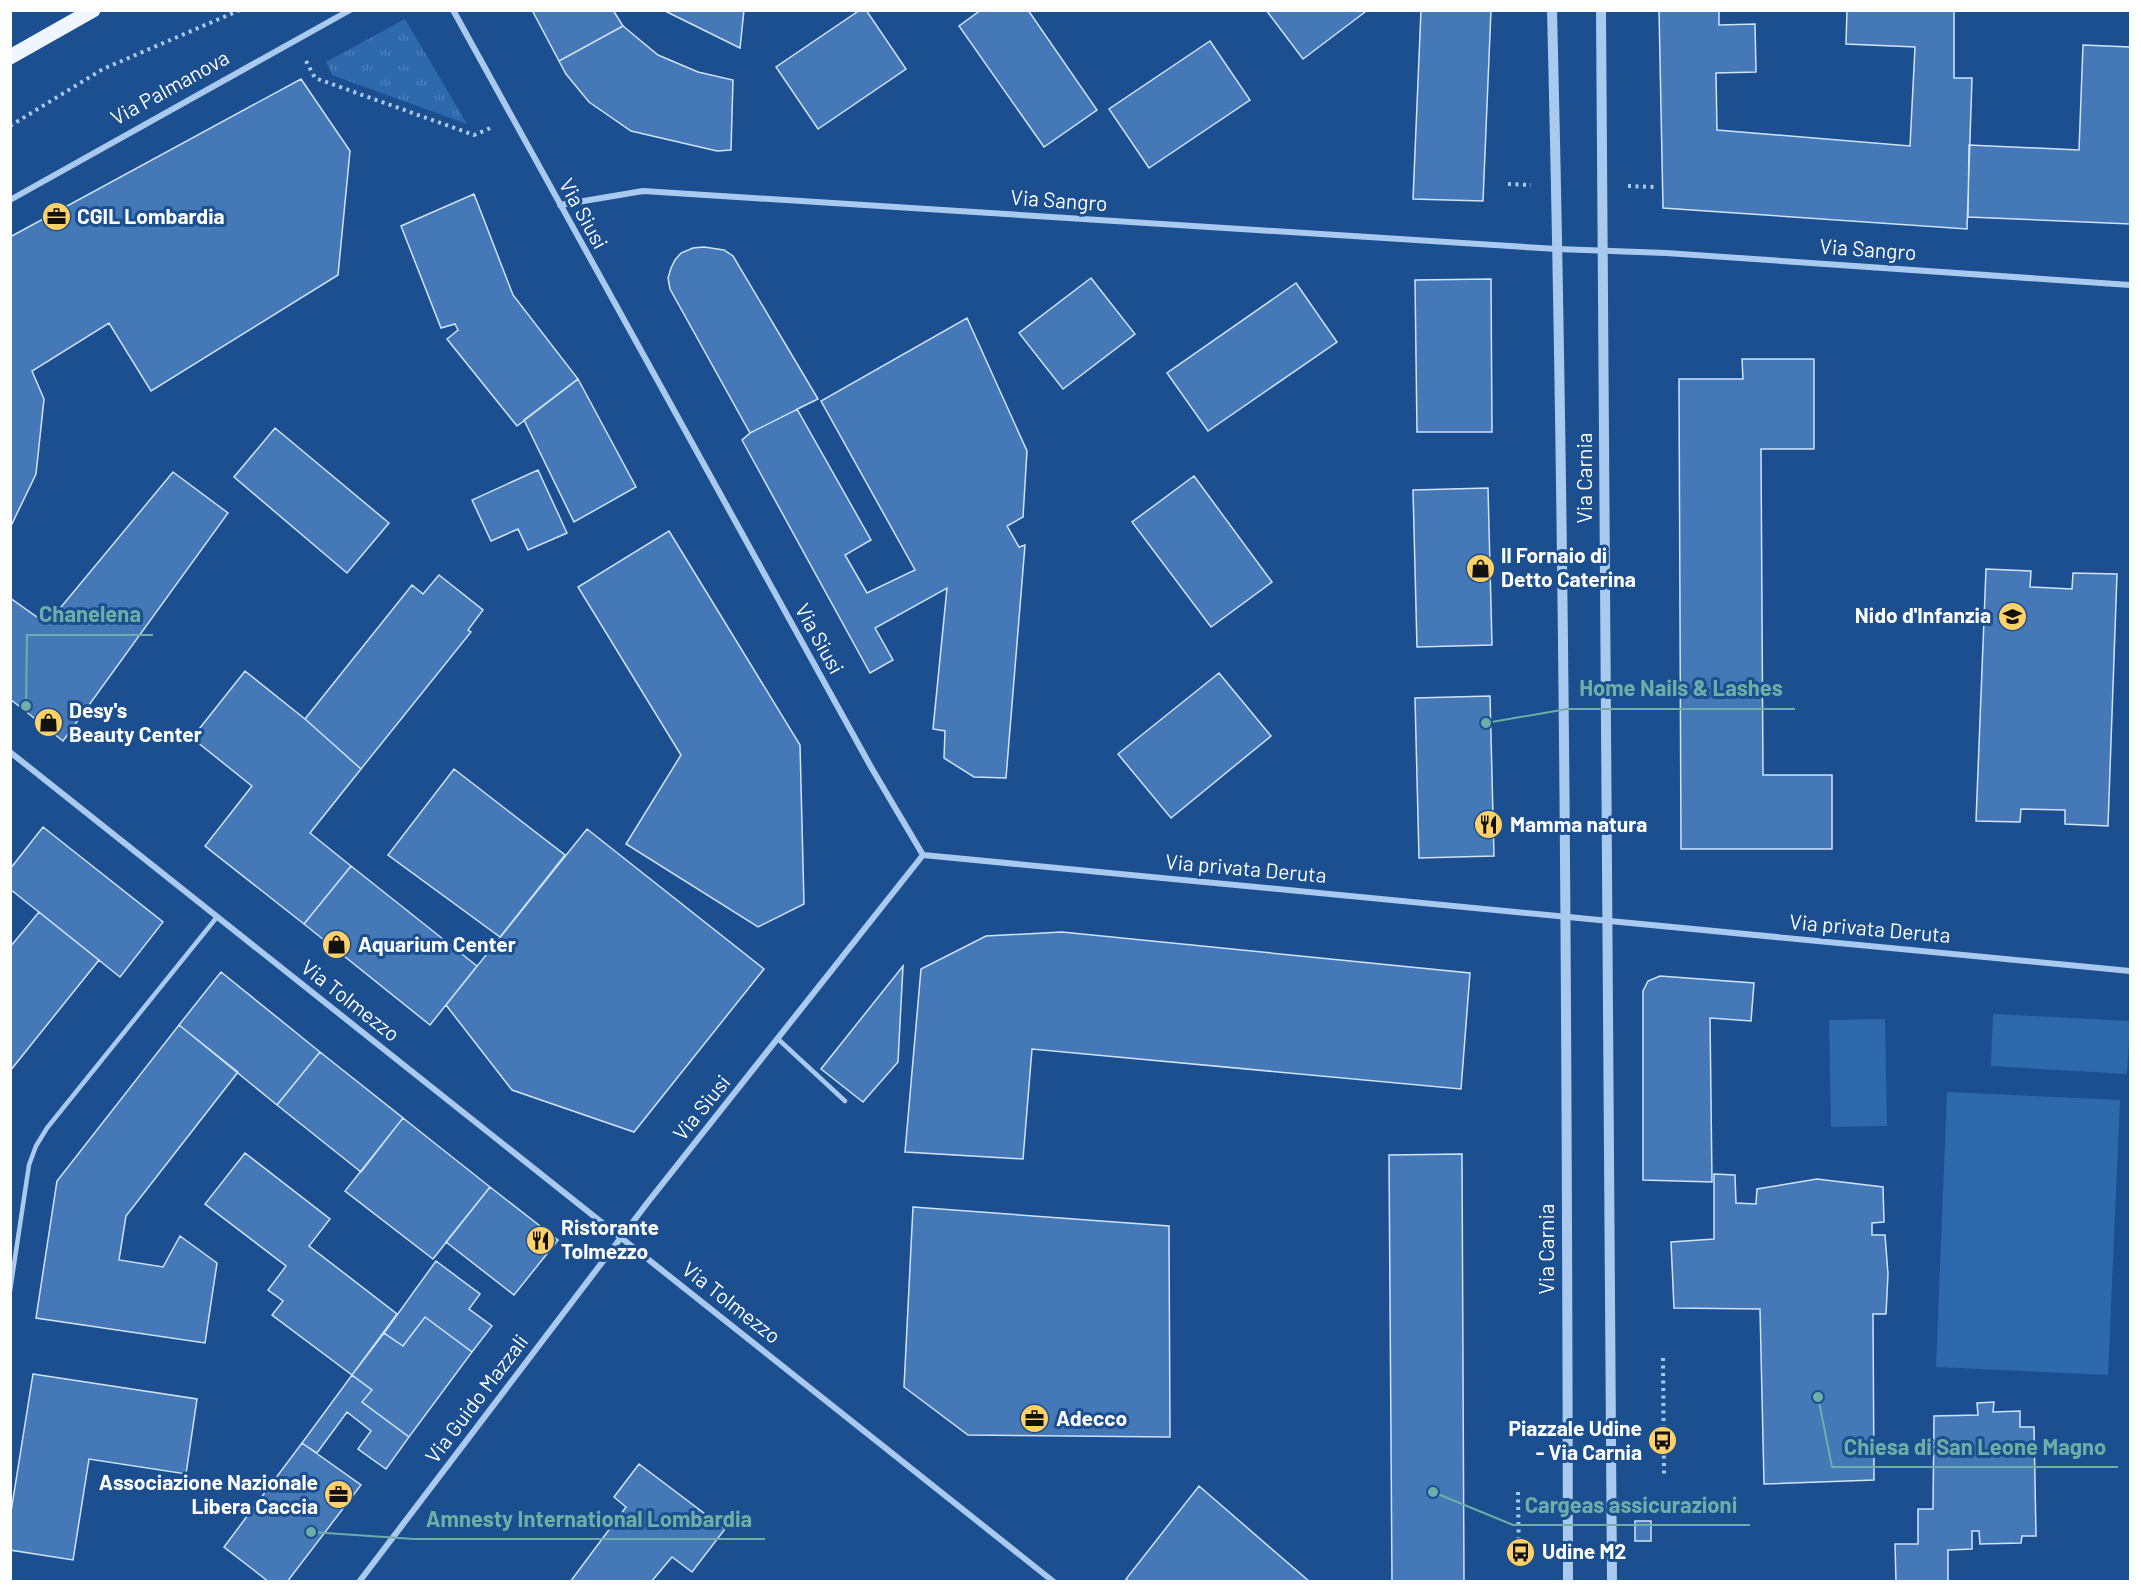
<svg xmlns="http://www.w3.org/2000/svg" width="2141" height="1592" font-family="Barlow,sans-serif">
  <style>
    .grass { fill: url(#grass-tufts) }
    .pitch { fill: #2e69ad }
    .building { fill: #4478b7; stroke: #cfe3fa; stroke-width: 1.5 }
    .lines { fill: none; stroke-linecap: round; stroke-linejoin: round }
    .path { stroke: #a9c9ee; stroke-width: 4; stroke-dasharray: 3 4.5; stroke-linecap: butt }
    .service { stroke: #a9c9ee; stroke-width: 4.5 }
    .minor { stroke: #a9c9ee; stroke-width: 6 }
    .tertiary { stroke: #a9c9ee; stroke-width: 10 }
    .primary { stroke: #f0f6ff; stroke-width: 15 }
    .labels { text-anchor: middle; stroke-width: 6; stroke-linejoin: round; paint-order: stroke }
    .street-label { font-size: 21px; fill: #fff; stroke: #1b4f8f }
    .poi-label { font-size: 21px; font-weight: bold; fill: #fff; stroke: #1b4f8f; text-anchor: start }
    .leader { fill: none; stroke: #6fada8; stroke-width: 2 }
    .callout-dot { fill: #6fada8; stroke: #1b4f8f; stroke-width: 2 }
    .callout-label { font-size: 22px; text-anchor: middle; font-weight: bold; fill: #6fada8; stroke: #1b4f8f; stroke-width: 6; stroke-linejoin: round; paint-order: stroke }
  </style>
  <defs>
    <pattern id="grass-tufts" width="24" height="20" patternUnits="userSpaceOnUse" patternTransform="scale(1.5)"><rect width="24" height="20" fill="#2e69ad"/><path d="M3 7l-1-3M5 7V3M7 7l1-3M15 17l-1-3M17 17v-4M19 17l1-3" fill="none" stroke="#4d80b9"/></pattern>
  </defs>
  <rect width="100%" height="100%" fill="#1b4f8f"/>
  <path class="grass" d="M 405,19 L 467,124 L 332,75 L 326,62 Z"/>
  <path class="pitch" d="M 1993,1014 L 2130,1021 L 2127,1074 L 1991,1066 Z
    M 1885,1019 L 1887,1126 L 1831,1127 L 1829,1020 Z
    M 1947,1092 L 2120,1100 L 2108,1375 L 1936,1367 Z"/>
  <path class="building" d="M 532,10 L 613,10 L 623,26 L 559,61 Z
    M 663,10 L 744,10 L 740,48 Z
    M 860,10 L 866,10 L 906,69 L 818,129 L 776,67 Z
    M 981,10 L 1028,10 L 1097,110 L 1044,147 L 959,26 Z
    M 1266,10 L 1363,10 L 1365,12 L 1303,59 Z
    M 1421,10 L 1491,10 L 1483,201 L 1413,199 Z
    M 1659,10 L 1719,10 L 1719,25 L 1755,24 L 1756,72 L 1716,73 L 1717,130 L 1910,146 L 1915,47 L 1846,44 L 1847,10 L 1954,10 L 1954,78 L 1972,78 L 1967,229 L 1663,208 Z
    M 623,26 L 658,55 L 698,72 L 733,80 L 731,150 L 717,151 L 631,131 L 589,102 L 566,74 L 559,61 Z
    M 1210,41 L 1250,100 L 1149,168 L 1109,109 Z
    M 2083,45 L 2130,47 L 2130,224 L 1968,217 L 1969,145 L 2079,150 Z
    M 301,79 L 350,151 L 338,275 L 151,391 L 109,323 L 32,371 L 44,399 L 36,474 L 10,528 L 10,237 Z
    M 474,194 L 513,295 L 578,379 L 517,426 L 447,339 L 458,330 L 455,324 L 441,328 L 401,226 Z
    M 704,247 L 724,250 L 733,256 L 818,399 L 797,409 L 871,540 L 845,555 L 867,593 L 915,570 L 821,401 L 967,318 L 1027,451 L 1023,517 L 1007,526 L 1019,547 L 1025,545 L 1006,778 L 974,777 L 944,758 L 945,731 L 933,729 L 947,588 L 875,628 L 893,660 L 870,673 L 742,440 L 750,433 L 670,289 L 668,278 L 671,268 L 675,260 L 681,253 L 693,248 Z
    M 704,247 L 724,250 L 733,256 L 818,399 L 750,433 L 670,289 L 668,278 L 671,268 L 675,260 L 681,253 L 693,248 Z
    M 1091,278 L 1135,334 L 1063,389 L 1019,333 Z
    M 1491,279 L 1492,432 L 1417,432 L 1415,280 Z
    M 1296,283 L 1337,342 L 1208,431 L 1167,373 Z
    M 1742,359 L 1814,359 L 1814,449 L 1761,449 L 1763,775 L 1832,775 L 1832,849 L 1681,849 L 1679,379 L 1743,379 Z
    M 578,379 L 636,487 L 574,522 L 524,420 Z
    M 275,428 L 389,523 L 347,573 L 234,477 Z
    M 538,470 L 567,533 L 528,550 L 518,529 L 491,541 L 472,500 Z
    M 173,472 L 228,513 L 63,741 L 10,699 L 10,598 L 47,624 Z
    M 1194,476 L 1272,582 L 1211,627 L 1132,522 Z
    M 1488,488 L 1492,645 L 1417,647 L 1413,490 Z
    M 669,531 L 800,745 L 804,904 L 758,927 L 626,844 L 681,755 L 578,587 Z
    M 1986,569 L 2031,571 L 2030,587 L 2072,589 L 2073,573 L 2117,574 L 2108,826 L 2065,824 L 2065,810 L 2021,809 L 2020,822 L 1976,821 Z
    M 439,575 L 483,610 L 468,630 L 471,632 L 361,769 L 305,719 L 412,585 L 423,594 Z
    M 245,671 L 305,719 L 361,769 L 310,833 L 351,866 L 304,924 L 205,846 L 252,786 L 192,738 Z
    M 1219,673 L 1271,736 L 1171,818 L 1118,754 Z
    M 1490,696 L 1494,856 L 1419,858 L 1415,698 Z
    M 454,769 L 565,855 L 500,937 L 388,855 Z
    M 43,827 L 163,922 L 120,977 L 10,889 L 10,869 Z
    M 587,829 L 764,969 L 634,1132 L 512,1090 L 446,1005 Z
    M 351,866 L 477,966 L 430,1025 L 304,924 Z
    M 39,912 L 99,960 L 10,1071 L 10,947 Z
    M 1062,932 L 1470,973 L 1461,1089 L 1032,1049 L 1023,1159 L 905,1152 L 921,969 L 986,936 Z
    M 903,966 L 898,1062 L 863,1102 L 821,1069 Z
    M 221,972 L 320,1052 L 277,1105 L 179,1025 Z
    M 1660,976 L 1754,983 L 1751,1021 L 1710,1018 L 1712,1182 L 1643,1180 L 1643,991 L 1648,981 Z
    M 179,1025 L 238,1072 L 126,1216 L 119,1260 L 163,1267 L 180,1236 L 217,1263 L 205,1343 L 36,1318 L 57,1181 Z
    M 320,1052 L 403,1118 L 361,1172 L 277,1105 Z
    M 403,1118 L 490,1187 L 433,1259 L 345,1191 Z
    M 245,1153 L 330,1219 L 309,1246 L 397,1314 L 352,1375 L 272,1315 L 283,1301 L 268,1290 L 286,1266 L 205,1204 Z
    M 1462,1154 L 1464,1582 L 1392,1582 L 1389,1155 Z
    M 1714,1174 L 1735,1175 L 1736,1203 L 1756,1204 L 1757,1189 L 1817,1179 L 1883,1187 L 1884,1222 L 1872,1223 L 1872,1235 L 1885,1235 L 1888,1274 L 1886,1314 L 1873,1314 L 1874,1480 L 1764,1484 L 1760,1309 L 1674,1308 L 1671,1242 L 1714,1239 Z
    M 490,1187 L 558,1240 L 514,1295 L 446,1242 Z
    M 913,1207 L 1169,1226 L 1170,1437 L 968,1435 L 904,1387 Z
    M 436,1261 L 480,1294 L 469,1309 L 492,1326 L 472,1352 L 425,1317 L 403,1346 L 384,1333 Z
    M 425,1317 L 472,1352 L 409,1437 L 362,1402 L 372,1390 L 352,1375 L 384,1333 L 403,1346 Z
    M 33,1374 L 197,1399 L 186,1474 L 89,1459 L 73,1560 L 10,1550 L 10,1518 Z
    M 352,1375 L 372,1390 L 362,1402 L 409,1437 L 386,1469 L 358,1449 L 371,1431 L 347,1412 L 317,1453 L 302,1443 Z
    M 1994,1402 L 1993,1412 L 2020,1411 L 2020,1427 L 2034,1427 L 2036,1536 L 2022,1536 L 2021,1543 L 1980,1544 L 1979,1531 L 1972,1531 L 1972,1549 L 1948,1550 L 1948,1582 L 1896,1582 L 1895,1544 L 1918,1544 L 1918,1509 L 1933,1509 L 1934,1416 L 1978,1415 L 1977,1403 Z
    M 302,1443 L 361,1485 L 287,1582 L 269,1582 L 224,1547 Z
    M 639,1464 L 725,1529 L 692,1572 L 672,1557 L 651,1582 L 570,1582 L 626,1507 L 614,1497 Z
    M 1199,1486 L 1310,1582 L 1130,1582 L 1126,1579 Z
    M 1635,1521 L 1651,1521 L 1651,1541 L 1635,1541 Z"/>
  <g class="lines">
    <path class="path" d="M 306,61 L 315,78 L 474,135 L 493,127
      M 10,126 L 103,69 L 240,10
      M 1508,184 L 1531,185
      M 1628,186 L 1655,187
      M 1663,1358 L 1664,1475
      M 1518,1492 L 1519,1565"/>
    <path class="service" d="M 778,1039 L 845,1101
      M 10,1291 L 29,1165 L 36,1146 L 47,1128 L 217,917"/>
    <path class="minor" d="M 453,10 L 871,767 L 923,855
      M 10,200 L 350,10
      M 560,205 L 643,191 L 1557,249 L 1666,253 L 2130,285
      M 10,752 L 1054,1582
      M 923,855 L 2130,971
      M 359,1582 L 648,1202 L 923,855"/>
    <path class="tertiary" d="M 1552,10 C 1565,534 1567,1058 1568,1582
      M 1601,10 L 1612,1582"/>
    <path class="primary" d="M 10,57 L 93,10"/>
  </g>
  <defs>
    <symbol id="office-disc" viewBox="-11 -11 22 22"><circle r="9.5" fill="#ffd166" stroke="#1b4f8f"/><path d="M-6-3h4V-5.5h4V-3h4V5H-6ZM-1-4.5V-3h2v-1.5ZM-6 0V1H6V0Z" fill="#111"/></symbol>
    <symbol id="shop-disc" viewBox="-11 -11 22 22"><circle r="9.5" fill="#ffd166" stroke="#1b4f8f"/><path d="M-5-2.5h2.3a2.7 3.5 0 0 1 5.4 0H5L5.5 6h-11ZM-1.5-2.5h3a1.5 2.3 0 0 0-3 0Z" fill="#111"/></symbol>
    <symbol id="school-disc" viewBox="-11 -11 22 22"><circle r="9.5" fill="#ffd166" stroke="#1b4f8f"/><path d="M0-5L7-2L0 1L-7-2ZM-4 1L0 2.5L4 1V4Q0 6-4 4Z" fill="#111"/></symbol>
    <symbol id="restaurant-disc" viewBox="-11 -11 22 22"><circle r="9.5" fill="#ffd166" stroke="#1b4f8f"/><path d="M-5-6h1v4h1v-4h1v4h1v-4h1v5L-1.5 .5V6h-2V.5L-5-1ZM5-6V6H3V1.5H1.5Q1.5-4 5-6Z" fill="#111"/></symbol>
    <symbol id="bus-disc" viewBox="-11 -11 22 22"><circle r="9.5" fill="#ffd166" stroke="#1b4f8f"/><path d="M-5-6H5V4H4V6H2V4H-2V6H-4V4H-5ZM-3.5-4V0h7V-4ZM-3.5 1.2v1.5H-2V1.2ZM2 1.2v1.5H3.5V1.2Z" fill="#111"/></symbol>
  </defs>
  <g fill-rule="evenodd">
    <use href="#office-disc" x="40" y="200" width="33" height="33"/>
    <use href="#shop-disc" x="1464" y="552" width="33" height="33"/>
    <use href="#school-disc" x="1996" y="600" width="33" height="33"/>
    <use href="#shop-disc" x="32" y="706" width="33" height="33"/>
    <use href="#restaurant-disc" x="1472" y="808" width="33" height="33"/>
    <use href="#shop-disc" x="320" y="928" width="33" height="33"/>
    <use href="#restaurant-disc" x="524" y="1224" width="33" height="33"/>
    <use href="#office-disc" x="1018" y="1402" width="33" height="33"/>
    <use href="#bus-disc" x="1646" y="1424" width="33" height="33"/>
    <use href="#office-disc" x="322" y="1478" width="33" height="33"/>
    <use href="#bus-disc" x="1504" y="1536" width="33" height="33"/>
  </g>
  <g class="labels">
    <g class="street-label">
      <text transform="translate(170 88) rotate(-29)" y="7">Via Palmanova</text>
      <text transform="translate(1059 201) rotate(4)" y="7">Via Sangro</text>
      <text transform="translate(583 214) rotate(61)" y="7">Via Siusi</text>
      <text transform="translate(1868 250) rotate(4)" y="7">Via Sangro</text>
      <text transform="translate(1585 478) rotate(-90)" y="7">Via Carnia</text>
      <text transform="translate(819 639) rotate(61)" y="7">Via Siusi</text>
      <text transform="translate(1246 869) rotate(5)" y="7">Via privata Deruta</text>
      <text transform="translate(1870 929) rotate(5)" y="7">Via privata Deruta</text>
      <text transform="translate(350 1001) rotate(38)" y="7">Via Tolmezzo</text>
      <text transform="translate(702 1108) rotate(-51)" y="7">Via Siusi</text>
      <text transform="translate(1547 1249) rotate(-90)" y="7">Via Carnia</text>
      <text transform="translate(731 1303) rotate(38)" y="7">Via Tolmezzo</text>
      <text transform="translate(477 1399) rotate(-53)" y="7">Via Guido Mazzali</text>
    </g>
    <g class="poi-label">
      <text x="77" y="224">CGIL Lombardia</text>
      <text x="1501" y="563">Il Fornaio di<tspan x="1501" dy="24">Detto Caterina</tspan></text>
      <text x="1991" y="623" text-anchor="end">Nido d'Infanzia</text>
      <text x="69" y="718">Desy's<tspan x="69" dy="24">Beauty Center</tspan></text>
      <text x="1510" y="832">Mamma natura</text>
      <text x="358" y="952">Aquarium Center</text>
      <text x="561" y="1235">Ristorante<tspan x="561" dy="24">Tolmezzo</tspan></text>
      <text x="1056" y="1426">Adecco</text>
      <text x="1642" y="1436" text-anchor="end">Piazzale Udine<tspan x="1642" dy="24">- Via Carnia</tspan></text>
      <text x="318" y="1490" text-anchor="end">Associazione Nazionale<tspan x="318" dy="24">Libera Caccia</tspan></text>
      <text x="1542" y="1559">Udine M2</text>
    </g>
  </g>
  <path class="leader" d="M26 706L27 635H153M1486 723L1567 709H1795M1818 1397L1832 1467H2118M1433 1492L1513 1525H1750M311 1532L414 1539H765"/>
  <g class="callout-dot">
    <circle cx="26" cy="706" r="6"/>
    <circle cx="1486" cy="723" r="6"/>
    <circle cx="1818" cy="1397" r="6"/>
    <circle cx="1433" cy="1492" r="6"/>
    <circle cx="311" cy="1532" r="6"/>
  </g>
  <g class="callout-label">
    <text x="90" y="622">Chanelena</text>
    <text x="1681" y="696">Home Nails &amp; Lashes</text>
    <text x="1975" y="1455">Chiesa di San Leone Magno</text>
    <text x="1631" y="1513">Cargeas assicurazioni</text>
    <text x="589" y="1527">Amnesty International Lombardia</text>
  </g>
  <rect width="2141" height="1592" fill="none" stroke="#ffffff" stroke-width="24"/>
</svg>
